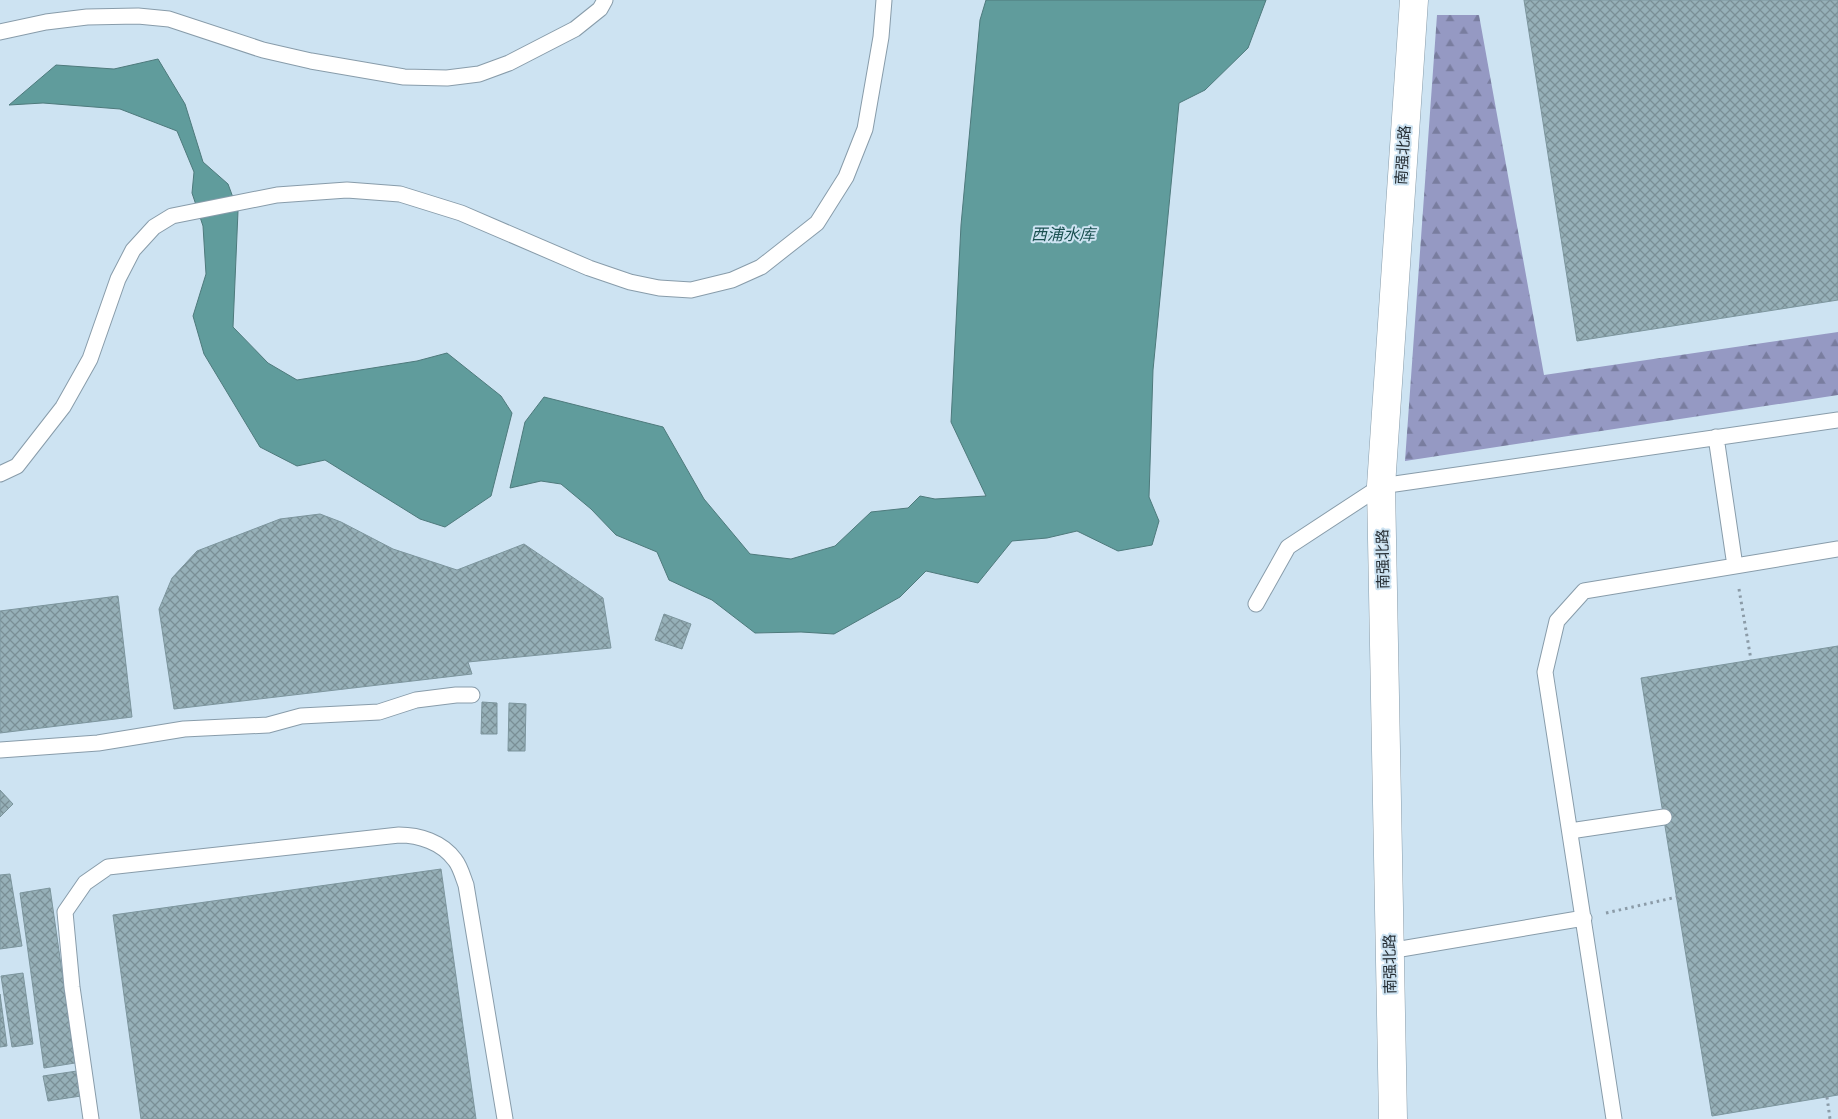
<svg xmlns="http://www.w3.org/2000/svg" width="1838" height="1119" font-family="'Exo 2','Noto Sans SC',sans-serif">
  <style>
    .forest { fill: url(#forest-firs) }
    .water { fill: #609c9c; stroke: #4e7a7c }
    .building { fill: url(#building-cross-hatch); stroke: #7c959d }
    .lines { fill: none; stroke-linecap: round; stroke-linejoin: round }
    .service-casing { stroke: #889caa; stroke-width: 17 }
    .minor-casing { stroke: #889caa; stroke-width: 29 }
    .path { stroke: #8b9ba7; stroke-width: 3; stroke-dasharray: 2.5 4; stroke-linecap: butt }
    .service { stroke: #fff; stroke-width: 15 }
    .minor { stroke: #fff; stroke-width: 28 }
    .labels { text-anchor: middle; stroke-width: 4; stroke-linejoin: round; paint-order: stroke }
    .street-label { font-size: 15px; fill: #242c32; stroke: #cde3f2 }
    .water-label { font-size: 16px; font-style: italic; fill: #1a5050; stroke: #cde3f2 }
  </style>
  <defs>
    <pattern id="forest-firs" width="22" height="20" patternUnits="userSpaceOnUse" patternTransform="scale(1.25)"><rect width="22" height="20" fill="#9599c3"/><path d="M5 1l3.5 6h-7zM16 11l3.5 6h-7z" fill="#797d9f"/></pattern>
    <pattern id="building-cross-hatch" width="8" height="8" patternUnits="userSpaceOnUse" patternTransform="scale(1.25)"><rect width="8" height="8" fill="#96b0b8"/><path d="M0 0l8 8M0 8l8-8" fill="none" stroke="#7a8f96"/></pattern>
  </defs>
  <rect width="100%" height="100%" fill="#cde3f2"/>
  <path class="forest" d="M 1437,15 L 1479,15 L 1544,375 L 1838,332 L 1838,395 L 1405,461 Z"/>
  <path class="water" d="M 986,0 L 1266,0 L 1248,48 L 1205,90 L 1179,103 L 1153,370 L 1149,497 L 1159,521 L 1152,545 L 1118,551 L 1077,531 L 1047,538 L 1012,541 L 978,583 L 926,571 L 900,597 L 834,634 L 801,632 L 755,633 L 712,600 L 669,580 L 657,552 L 616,535 L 591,509 L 561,484 L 541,481 L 510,488 L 525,422 L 544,397 L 663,427 L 704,499 L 750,554 L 791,559 L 835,546 L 871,512 L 908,508 L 920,496 L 935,499 L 986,496 L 951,422 L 961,225 L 980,20 Z
    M 158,59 L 185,104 L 203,162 L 228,184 L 238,211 L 233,327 L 268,363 L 297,380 L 417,361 L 447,353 L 501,396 L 512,413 L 491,496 L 445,527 L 420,519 L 325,460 L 297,466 L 260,447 L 204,354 L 193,316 L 206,274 L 203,226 L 192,193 L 194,172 L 177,131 L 120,109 L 43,103 L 9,105 L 56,65 L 114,69 Z"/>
  <path class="building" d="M 1524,0 L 1838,0 L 1838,300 L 1577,341 Z
    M 320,514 L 341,522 L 393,549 L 457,570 L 524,544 L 603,598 L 611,648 L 468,662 L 472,674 L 174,709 L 159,609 L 172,578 L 197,551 L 280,519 Z
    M 118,596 L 132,717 L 0,733 L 0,611 Z
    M 664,614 L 691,624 L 682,649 L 655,640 Z
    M 1838,646 L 1838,1095 L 1712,1116 L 1641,678 Z
    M 482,702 L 497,703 L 497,734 L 481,734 Z
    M 509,703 L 526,704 L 525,751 L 508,751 Z
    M 0,790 L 13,804 L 0,817 Z
    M 441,869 L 476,1119 L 141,1119 L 113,915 Z
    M 10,874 L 22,946 L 0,949 L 0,875 Z
    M 50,888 L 75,1063 L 44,1068 L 20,893 Z
    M 23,973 L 33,1044 L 12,1047 L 1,976 Z
    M 0,994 L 7,1046 L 0,1047 Z
    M 77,1071 L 81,1096 L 48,1101 L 43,1076 Z"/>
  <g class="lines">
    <defs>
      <path id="service" d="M 0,32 L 46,22 L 87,17 L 138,16 L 169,19 L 263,50 L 311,61 L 404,77 L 447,78 L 479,74 L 509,63 L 575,29 L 600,9 L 605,0
        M 1716,437 L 1735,566
        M 0,474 L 17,466 L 63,407 L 90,359 L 118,279 L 133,250 L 154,227 L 172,216 L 277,195 L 347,190 L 400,194 L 461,213 L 589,268 L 630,282 L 659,288 L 691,290 L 732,280 L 761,267 L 817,223 L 846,177 L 865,129 L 881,37 L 884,0
        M 1256,604 L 1288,547 L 1381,486 L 1838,420
        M 0,750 L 98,743 L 184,729 L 268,725 L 301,716 L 379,712 L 416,700 L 456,695 L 472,695
        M 1570,831 L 1664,817
        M 1389,951 L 1584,918
        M 91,1119 L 72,987 L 65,912 L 85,883 L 108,867 L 399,835 C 419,835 442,842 455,860 C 460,866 463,877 466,885 L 505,1119
        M 1614,1119 L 1545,672 L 1557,621 L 1584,591 L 1838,549"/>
      <path id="minor" d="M 1393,1119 L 1381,486 L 1414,0"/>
    </defs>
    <use href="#service" class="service-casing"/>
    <use href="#minor" class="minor-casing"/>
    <path class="path" d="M 1739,589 L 1751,660
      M 1606,913 L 1677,897
      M 1827,1097 L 1830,1119"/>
    <use href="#service" class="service"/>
    <use href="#minor" class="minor"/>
  </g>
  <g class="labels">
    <g class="street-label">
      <text transform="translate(1403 155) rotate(-86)" y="5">南强北路</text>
      <text transform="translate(1383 559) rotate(-91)" y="5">南强北路</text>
      <text transform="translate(1390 964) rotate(-91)" y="5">南强北路</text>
    </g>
    <g class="water-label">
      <text x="1063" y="240">西浦水库</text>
    </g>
  </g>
</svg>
